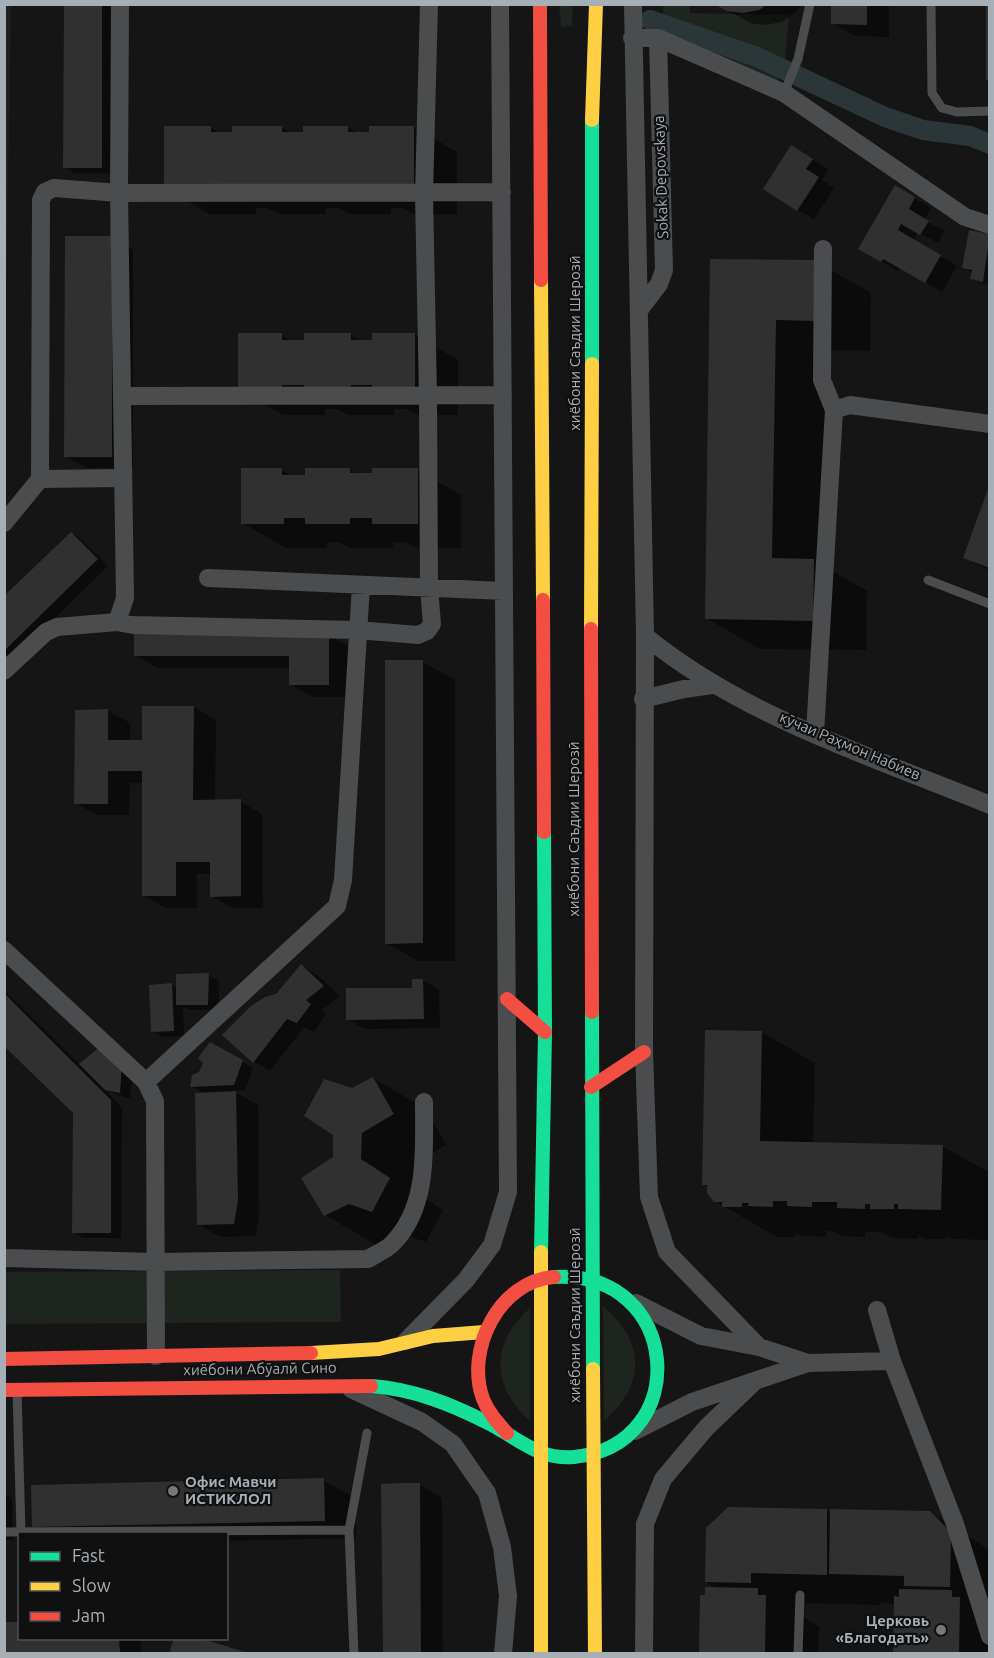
<svg xmlns="http://www.w3.org/2000/svg" width="994" height="1658" font-family="Ubuntu,sans-serif">
  <style>
    .built { fill: #1f1f21 }
    .green { fill: #1e241e }
    .shadow { fill: #0007 }
    .lines { fill: none; stroke-linecap: round; stroke-linejoin: round }
    .canal { stroke: #2b3639; stroke-width: 20 }
    .building { fill: #303031 }
    .lane { stroke: #4a4c4e; stroke-width: 9 }
    .street { stroke: #4a4c4e; stroke-width: 18 }
    .fast { stroke: #16e098; stroke-width: 14 }
    .slow { stroke: #ffcf43; stroke-width: 14 }
    .jam { stroke: #f24e42; stroke-width: 14 }
    .poi-dot { fill: #74797e; stroke: #101011; stroke-width: 2 }
    .labels { text-anchor: middle; stroke-width: 4.5; stroke-linejoin: round; paint-order: stroke }
    .street-label { font-size: 15px; fill: #a7afb6; stroke: #101011 }
    .poi-label { font-size: 15px; font-weight: bold; fill: #a7afb6; stroke: #101011; text-anchor: start }
  </style>
  <rect width="100%" height="100%" fill="#151516"/>
  <path class="built" d="M 11,4 L 11,5 L 5,362 L 4,5 Z"/>
  <path class="green" d="M 559,5 L 573,5 L 572,26 L 561,27 Z
    M 663,5 L 690,5 L 690,13 L 789,15 L 785,60 L 776,85 L 663,22 Z
    M 340,1270 L 341,1322 L 5,1324 L 4,1272 Z
    M 603,1306 C 646,1342 646,1385 604,1421 Z
    M 530,1308 L 530,1421 C 491,1386 490,1343 530,1308 Z"/>
  <path class="shadow" d="M 66,4 L 112,4 L 112,174 L 75,173 L 64,167 Z
    M 717,4 L 802,4 L 794,14 L 781,22 L 766,25 L 750,23 Z
    M 832,4 L 889,4 L 889,37 L 855,36 L 832,23 Z
    M 210,127 L 222,134 L 281,127 L 292,134 L 347,127 L 359,134 L 414,127 L 457,152 L 457,214 L 414,214 L 403,208 L 391,208 L 391,214 L 350,214 L 339,208 L 326,208 L 326,214 L 279,214 L 268,208 L 256,208 L 256,214 L 209,214 L 166,189 Z
    M 808,156 L 828,170 L 822,180 L 834,188 L 814,219 L 798,210 Z
    M 895,187 L 931,208 L 924,220 L 944,231 L 938,243 L 918,232 L 913,241 L 957,266 L 942,292 L 900,267 L 898,271 L 860,249 Z
    M 990,235 L 990,286 L 971,279 L 973,273 L 963,267 Z
    M 111,237 L 133,250 L 133,468 L 87,468 L 65,456 Z
    M 712,260 L 817,262 L 871,293 L 870,351 L 829,350 L 825,567 L 867,591 L 866,650 L 760,649 L 706,618 Z
    M 239,335 L 282,335 L 293,341 L 351,335 L 362,341 L 374,341 L 415,335 L 458,360 L 458,415 L 417,415 L 406,409 L 394,409 L 394,415 L 349,415 L 337,409 L 325,409 L 325,415 L 283,415 L 239,390 Z
    M 281,470 L 293,476 L 350,470 L 357,474 L 373,474 L 373,470 L 418,470 L 461,495 L 461,548 L 417,548 L 406,542 L 393,542 L 393,548 L 350,548 L 339,542 L 327,542 L 327,548 L 286,548 L 243,523 Z
    M 990,490 L 990,571 L 965,557 Z
    M 72,533 L 82,540 L 108,566 L 4,668 L 4,598 Z
    M 329,635 L 351,648 L 351,697 L 312,697 L 290,684 L 290,668 L 157,668 L 135,655 Z
    M 423,662 L 455,680 L 455,961 L 418,961 L 386,943 Z
    M 194,707 L 216,720 L 215,801 L 240,801 L 262,814 L 263,908 L 233,908 L 211,896 L 211,874 L 197,874 L 197,908 L 165,908 L 143,895 L 144,783 L 130,783 L 129,815 L 97,815 L 75,803 L 108,711 L 130,723 L 130,742 L 144,742 Z
    M 302,966 L 318,976 L 340,996 L 322,1010 L 326,1014 L 314,1032 L 304,1027 L 270,1071 L 253,1061 L 277,996 Z
    M 208,975 L 219,981 L 219,1010 L 189,1010 L 183,1006 L 184,1036 L 163,1037 L 152,1031 L 171,985 L 178,989 Z
    M 423,980 L 439,990 L 440,1028 L 364,1029 L 348,1019 L 414,989 Z
    M 4,990 L 80,1065 L 102,1046 L 133,1073 L 130,1098 L 118,1095 L 102,1087 L 122,1108 L 121,1238 L 84,1238 L 73,1232 L 75,1112 L 4,1043 Z
    M 761,1032 L 815,1063 L 813,1144 L 942,1146 L 990,1173 L 990,1240 L 953,1239 L 947,1236 L 947,1239 L 925,1239 L 918,1235 L 918,1239 L 892,1238 L 881,1232 L 865,1232 L 865,1237 L 842,1236 L 833,1231 L 826,1231 L 826,1237 L 803,1236 L 795,1233 L 795,1237 L 777,1237 L 715,1201 L 708,1187 L 703,1184 Z
    M 210,1043 L 253,1068 L 245,1090 L 233,1091 L 258,1105 L 259,1213 L 256,1236 L 220,1237 L 198,1224 L 205,1094 L 191,1086 L 200,1073 Z
    M 373,1078 L 426,1109 L 446,1145 L 415,1163 L 414,1191 L 443,1210 L 426,1242 L 403,1234 L 378,1246 L 325,1215 L 334,1157 L 352,1090 Z
    M 323,1480 L 355,1498 L 356,1538 L 226,1541 L 226,1534 L 46,1534 L 33,1526 Z
    M 420,1485 L 442,1498 L 443,1654 L 384,1654 Z
    M 4,1493 L 12,1498 L 13,1540 L 4,1540 Z
    M 729,1509 L 827,1511 L 831,1513 L 929,1512 L 990,1550 L 990,1654 L 894,1654 L 895,1605 L 880,1602 L 880,1605 L 804,1603 L 804,1613 L 798,1613 L 819,1627 L 818,1654 L 700,1654 L 707,1596 L 719,1589 L 706,1582 Z
    M 20,1638 L 141,1638 L 141,1654 L 4,1654 Z"/>
  <g class="lines">
    <path class="canal" d="M 650,20 L 757,57 L 885,117 L 923,130 L 970,136 L 990,144"/>
  </g>
  <path class="building" d="M 64,4 L 102,4 L 102,168 L 63,168 Z
    M 714,4 L 768,4 L 759,10 L 743,13 L 727,11 Z
    M 831,4 L 867,4 L 867,25 L 831,24 Z
    M 986,4 L 990,4 L 990,80 L 986,80 Z
    M 164,126 L 211,126 L 211,132 L 232,132 L 232,126 L 282,126 L 282,132 L 303,132 L 303,126 L 348,126 L 348,132 L 369,132 L 369,126 L 414,126 L 414,190 L 234,190 L 234,184 L 213,184 L 213,190 L 164,190 Z
    M 791,145 L 813,159 L 806,169 L 819,177 L 797,211 L 763,189 Z
    M 895,185 L 915,197 L 909,209 L 929,221 L 920,235 L 901,224 L 898,230 L 941,255 L 925,283 L 883,259 L 881,262 L 858,249 Z
    M 969,230 L 990,234 L 983,282 L 970,279 L 972,270 L 962,268 Z
    M 65,236 L 112,236 L 112,457 L 64,457 Z
    M 710,259 L 818,260 L 817,321 L 776,320 L 772,558 L 814,559 L 813,621 L 705,619 Z
    M 238,333 L 282,333 L 282,340 L 304,340 L 304,333 L 351,333 L 351,340 L 372,340 L 372,333 L 415,333 L 415,391 L 372,391 L 372,385 L 351,385 L 351,391 L 304,391 L 304,385 L 282,385 L 282,391 L 238,391 Z
    M 241,468 L 282,468 L 282,475 L 305,475 L 305,468 L 350,468 L 350,473 L 372,473 L 372,468 L 418,468 L 418,524 L 372,524 L 372,518 L 350,518 L 350,524 L 305,524 L 305,518 L 284,518 L 284,524 L 241,524 Z
    M 989,486 L 990,486 L 990,568 L 963,558 Z
    M 71,532 L 98,559 L 4,651 L 4,596 Z
    M 134,633 L 329,633 L 329,685 L 289,685 L 289,656 L 134,656 Z
    M 385,660 L 423,660 L 423,943 L 385,944 Z
    M 142,706 L 194,706 L 193,800 L 241,799 L 241,896 L 210,897 L 210,862 L 176,862 L 176,896 L 142,896 L 142,771 L 108,771 L 108,804 L 74,804 L 75,710 L 108,709 L 108,740 L 142,740 Z
    M 301,964 L 324,986 L 306,1000 L 311,1004 L 297,1023 L 287,1019 L 253,1063 L 222,1035 L 251,1006 L 265,997 L 276,994 Z
    M 209,973 L 208,1005 L 176,1005 L 176,974 Z
    M 412,979 L 423,979 L 424,1019 L 346,1020 L 346,988 L 412,988 Z
    M 172,983 L 174,1031 L 151,1032 L 149,985 Z
    M 4,993 L 111,1100 L 111,1233 L 72,1233 L 73,1113 L 4,1046 Z
    M 705,1030 L 762,1031 L 760,1141 L 943,1145 L 941,1210 L 898,1209 L 898,1204 L 894,1204 L 894,1209 L 870,1209 L 870,1204 L 865,1204 L 865,1209 L 837,1208 L 837,1202 L 812,1202 L 812,1207 L 787,1206 L 787,1201 L 773,1201 L 773,1207 L 748,1206 L 749,1203 L 742,1203 L 742,1207 L 722,1207 L 722,1202 L 714,1202 L 707,1193 L 707,1185 L 702,1185 Z
    M 210,1042 L 243,1060 L 234,1085 L 190,1087 L 192,1075 L 199,1072 L 203,1063 L 198,1058 Z
    M 102,1045 L 122,1065 L 120,1093 L 105,1090 L 79,1064 Z
    M 373,1077 L 394,1114 L 362,1133 L 361,1159 L 390,1178 L 372,1212 L 349,1204 L 324,1216 L 301,1178 L 333,1157 L 333,1135 L 304,1116 L 324,1079 L 352,1088 Z
    M 236,1091 L 238,1200 L 234,1224 L 197,1225 L 195,1093 Z
    M 324,1478 L 325,1521 L 32,1527 L 31,1485 Z
    M 402,1483 L 420,1483 L 421,1654 L 383,1654 L 381,1484 Z
    M 728,1507 L 827,1509 L 827,1575 L 751,1573 L 751,1583 L 705,1582 L 706,1528 Z
    M 830,1509 L 930,1511 L 951,1532 L 950,1587 L 904,1586 L 904,1576 L 829,1574 Z
    M 705,1587 L 758,1588 L 758,1595 L 766,1595 L 765,1654 L 699,1654 L 700,1595 L 705,1595 Z
    M 899,1589 L 952,1590 L 952,1597 L 960,1597 L 959,1654 L 893,1654 L 894,1596 L 899,1597 Z
    M 4,1622 L 20,1622 L 20,1638 L 119,1638 L 120,1652 L 4,1654 Z
    M 174,1638 L 200,1638 L 251,1654 L 169,1654 Z"/>
  <g class="lines">
    <path class="lane" d="M 931,4 L 932,93 L 942,108 L 957,112 L 990,111
      M 784,93 L 798,59 L 810,4
      M 928,580 L 990,604
      M 17,1392 L 21,1531
      M 349,1530 L 367,1433
      M 4,1532 L 349,1530 L 354,1654
      M 798,1654 L 800,1595"/>
    <path class="street" d="M 633,4 L 645,636 L 644,1052 L 649,1197 L 667,1252 L 759,1347
      M 632,38 L 658,38 L 784,93 L 965,217 L 990,225
      M 823,249 L 822,380 L 834,410
      M 640,309 L 659,284 L 664,270 L 658,38
      M 123,396 L 503,395
      M 40,479 L 41,200 L 45,192 L 54,188 L 119,193 L 502,192
      M 4,523 L 40,479 L 123,478
      M 208,578 L 504,591
      M 117,622 L 133,625 L 357,630 L 418,635 L 427,631 L 432,624 L 429,588 L 428,396 L 424,194 L 429,4
      M 645,636 C 744,717 873,757 990,805
      M 4,671 L 46,632 L 57,627 L 117,622 L 125,598 L 119,193 L 120,4
      M 643,699 L 684,689 L 712,685
      M 815,733 L 834,410 L 850,405 L 990,424
      M 4,950 L 146,1082 L 155,1101 L 156,1356
      M 146,1082 L 337,906 L 343,880 L 361,585
      M 4,1258 L 156,1262 L 368,1259 C 376,1254 386,1250 392,1244 C 429,1207 424,1150 424,1102
      M 636,1303 L 701,1336 L 759,1347 L 808,1363
      M 877,1310 L 892,1361
      M 406,1341 L 466,1280 L 492,1245 L 508,1192 L 500,4
      M 351,1389 L 422,1422 L 453,1444 L 487,1493 L 502,1547 L 508,1596 L 503,1654
      M 635,1431 L 692,1402 L 808,1363 L 892,1361 L 955,1524 L 990,1636
      M 644,1654 L 645,1524 L 663,1479 L 706,1428 L 753,1383"/>
    <path class="fast" d="M 592,364 L 592,120
      M 592,1012 L 593,1369
      M 541,1252 L 545,1032 L 544,832
      M 371,1386 C 413,1389 451,1404 488,1423 C 518,1438 538,1460 574,1457 C 694,1446 682,1269 554,1277"/>
    <path class="slow" d="M 592,120 L 596,4
      M 541,280 L 543,600
      M 591,629 L 592,364
      M 541,1252 L 541,1654
      M 311,1353 L 379,1349 L 433,1336 L 484,1332
      M 593,1369 L 595,1654"/>
    <path class="jam" d="M 540,4 L 541,280
      M 543,600 L 544,832
      M 591,629 L 592,1012
      M 507,999 L 545,1032
      M 591,1087 L 644,1052
      M 4,1359 L 311,1353
      M 4,1390 L 371,1386
      M 507,1433 C 497,1422 488,1412 483,1399 C 465,1350 499,1281 554,1277"/>
  </g>
  <g class="poi-dot">
    <circle cx="173" cy="1491" r="6"/>
    <circle cx="941" cy="1630" r="6"/>
  </g>
  <g class="labels">
    <g class="street-label">
      <text transform="translate(661 177) rotate(-92)" y="5">Sokak Depovskaya</text>
      <text transform="translate(575 343) rotate(-90)" y="5">хиёбони Саъдии Шерозӣ</text>
      <text transform="translate(850 746) rotate(23)" y="5">кӯчаи Раҳмон Набиев</text>
      <text transform="translate(574 829) rotate(-90)" y="5">хиёбони Саъдии Шерозӣ</text>
      <text transform="translate(575 1315) rotate(-90)" y="5">хиёбони Саъдии Шерозӣ</text>
      <text transform="translate(260 1369) rotate(-1)" y="5">хиёбони Абӯалӣ Сино</text>
    </g>
    <g class="poi-label">
      <text x="185" y="1487">Офис Мавчи<tspan x="185" dy="17">ИСТИКЛОЛ</tspan></text>
      <text x="929" y="1626" text-anchor="end">Церковь<tspan x="929" dy="17">«Благодать»</tspan></text>
    </g>
  </g>
  <rect width="994" height="1658" fill="none" stroke="#a7afb6" stroke-width="12"/>
  <rect x="18" y="1532" width="210" height="108" fill="#101011" stroke="#4c5053" stroke-width="1.5"/>
  <rect x="30" y="1552" width="30" height="9" fill="#16e098" stroke="#4c5053" stroke-width="1.5"/>
  <text x="72" y="1562" font-size="18" fill="#a7afb6">Fast</text>
  <rect x="30" y="1582" width="30" height="9" fill="#ffcf43" stroke="#4c5053" stroke-width="1.5"/>
  <text x="72" y="1592" font-size="18" fill="#a7afb6">Slow</text>
  <rect x="30" y="1612" width="30" height="9" fill="#f24e42" stroke="#4c5053" stroke-width="1.5"/>
  <text x="72" y="1622" font-size="18" fill="#a7afb6">Jam</text>
</svg>
